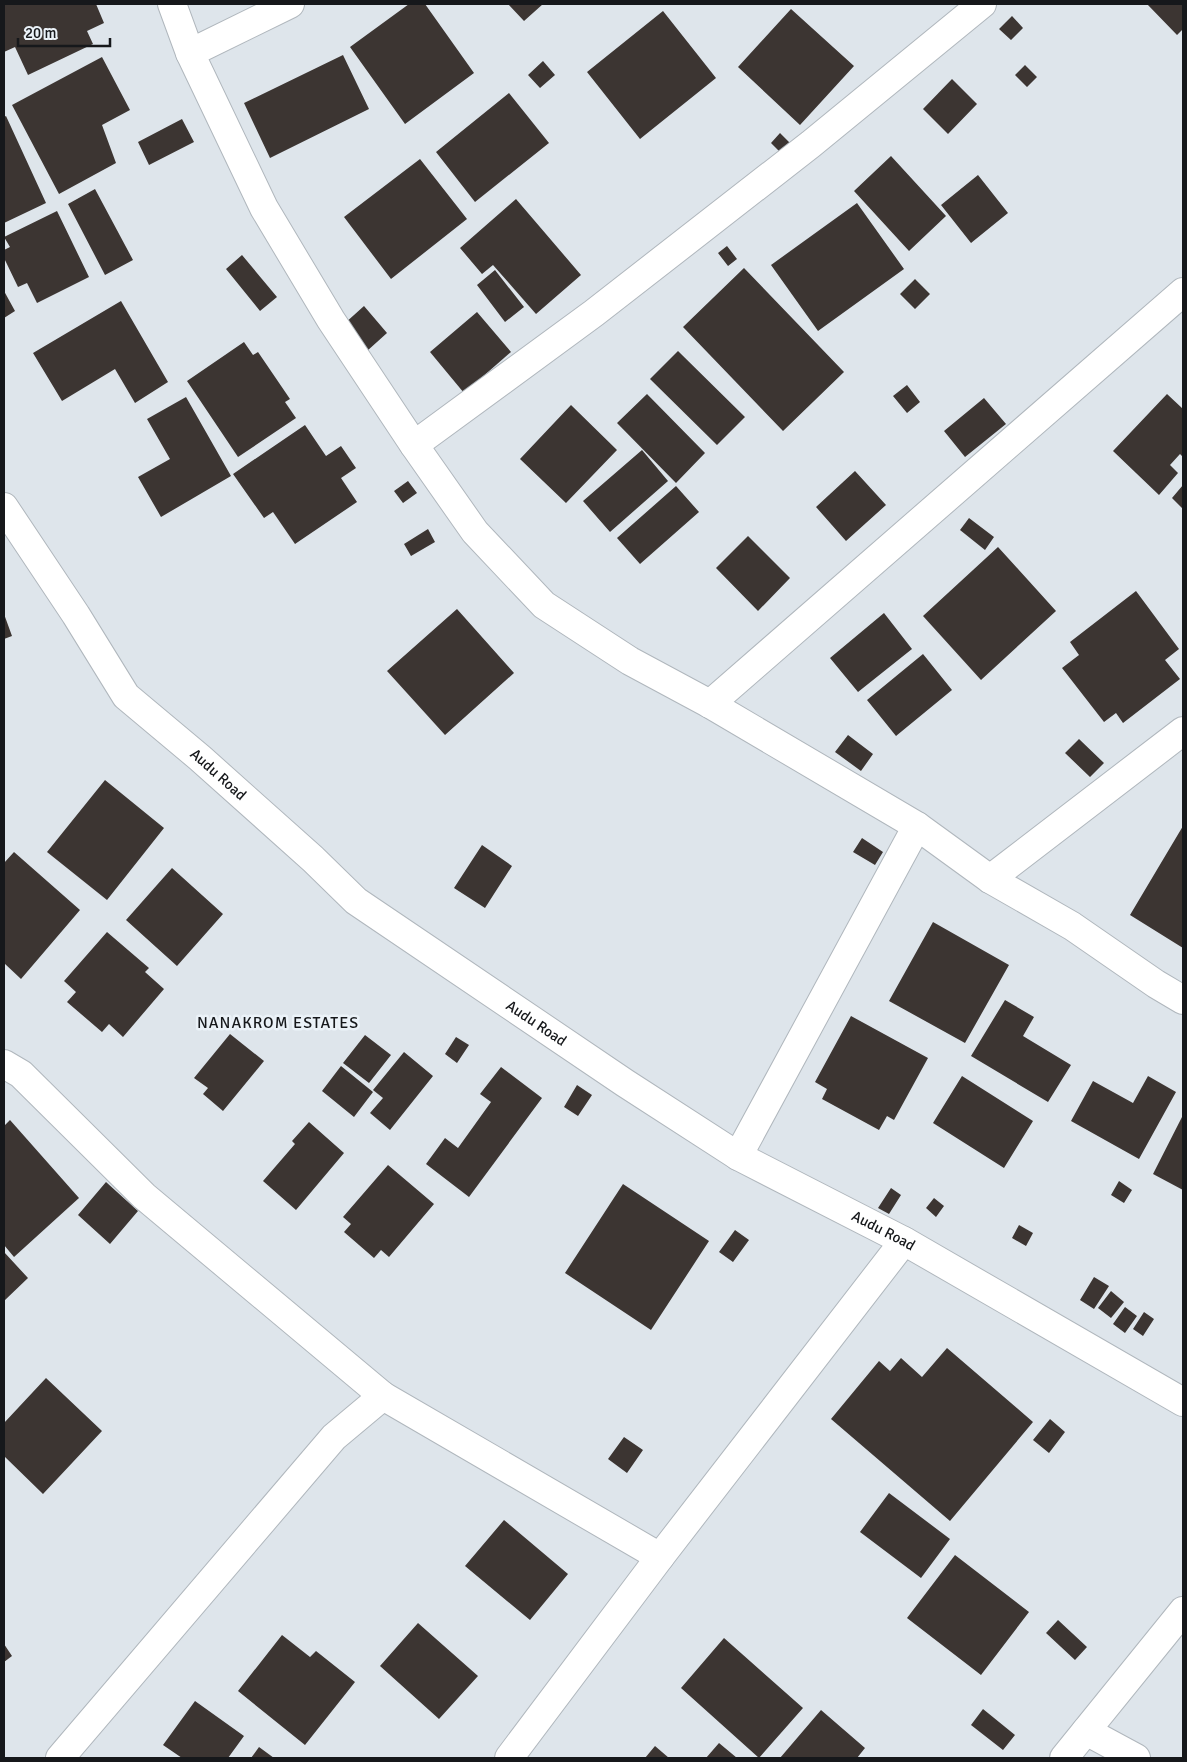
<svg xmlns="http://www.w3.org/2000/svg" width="1187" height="1762" font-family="Signika,sans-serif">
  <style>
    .building { fill: #3c3532 }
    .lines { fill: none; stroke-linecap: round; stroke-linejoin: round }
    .street-casing { stroke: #b0b7bd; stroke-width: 30 }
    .street { stroke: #fff; stroke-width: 28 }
    .labels { text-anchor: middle; stroke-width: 5; stroke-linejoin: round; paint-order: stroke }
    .street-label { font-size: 15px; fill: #16181b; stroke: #ebf2f8 }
    .neighbourhood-label { font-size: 16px; letter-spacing: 1px; fill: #16181b; stroke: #ebf2f8 }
  </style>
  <rect width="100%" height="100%" fill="#dee5eb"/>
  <path class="building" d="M 4,4 L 96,4 L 104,23 L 87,31 L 93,44 L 28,75 L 15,47 L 4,52 Z
    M 409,4 L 425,4 L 474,73 L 405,124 L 350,47 Z
    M 508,4 L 543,4 L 524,21 Z
    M 1147,4 L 1183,4 L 1183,29 L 1177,35 Z
    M 791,9 L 854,66 L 800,125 L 738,67 Z
    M 663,11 L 716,78 L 640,139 L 587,72 Z
    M 1012,16 L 1023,28 L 1011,40 L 999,29 Z
    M 343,55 L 369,109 L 270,158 L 244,103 Z
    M 102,57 L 130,110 L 102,125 L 116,163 L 59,194 L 12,105 Z
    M 543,61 L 555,75 L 540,88 L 528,75 Z
    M 1025,65 L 1037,77 L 1027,87 L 1015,75 Z
    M 952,79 L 977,104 L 948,134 L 923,109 Z
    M 509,93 L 549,143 L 475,202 L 436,152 Z
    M 6,116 L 46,203 L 4,223 L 4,117 Z
    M 182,119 L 194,142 L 149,165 L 138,142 Z
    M 780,133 L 790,143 L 780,152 L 771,143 Z
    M 891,156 L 946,216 L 909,251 L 854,191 Z
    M 420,159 L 467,219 L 391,279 L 344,217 Z
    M 978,175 L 1008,213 L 971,243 L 941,205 Z
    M 95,189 L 133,260 L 105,275 L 68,204 Z
    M 516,199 L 581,275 L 536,314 L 493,265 L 482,274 L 460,248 Z
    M 857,203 L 904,269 L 818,331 L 771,265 Z
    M 57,211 L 89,277 L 37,303 L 27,283 L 18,287 L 4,258 L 4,250 L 10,247 L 4,237 Z
    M 727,246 L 737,259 L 728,266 L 718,253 Z
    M 242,255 L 277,297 L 260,311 L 226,269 Z
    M 744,268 L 844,372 L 783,431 L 683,327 Z
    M 495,270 L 524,307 L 505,322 L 477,285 Z
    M 915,279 L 930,294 L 915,309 L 900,294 Z
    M 4,291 L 15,311 L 4,318 Z
    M 121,301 L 168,382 L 135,403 L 115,369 L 62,401 L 33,353 Z
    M 364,306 L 387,333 L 367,351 L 344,324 Z
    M 477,312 L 511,352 L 464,393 L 430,352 Z
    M 244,342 L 253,355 L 258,352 L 290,399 L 285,402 L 296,418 L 238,457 L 187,381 Z
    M 678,351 L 745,417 L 717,445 L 650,379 Z
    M 907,385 L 920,402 L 907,413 L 893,396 Z
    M 647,394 L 705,453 L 676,483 L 617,423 Z
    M 1167,394 L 1183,409 L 1183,457 L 1180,454 L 1170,465 L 1178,473 L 1159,495 L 1113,451 Z
    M 186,397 L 231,476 L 161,517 L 138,477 L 170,459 L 147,419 Z
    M 984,398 L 1006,424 L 965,457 L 944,431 Z
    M 571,405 L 617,450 L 566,503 L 520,459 Z
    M 305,425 L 326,456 L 341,446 L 356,468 L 341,478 L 357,502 L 295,544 L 273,512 L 264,518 L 233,474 Z
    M 642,450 L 668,481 L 610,532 L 583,501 Z
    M 855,471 L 886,505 L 846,541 L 816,507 Z
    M 408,481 L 417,493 L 403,503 L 394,491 Z
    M 1183,485 L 1183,509 L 1172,498 Z
    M 676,486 L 699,512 L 640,564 L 617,538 Z
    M 969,518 L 994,537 L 985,550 L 960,530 Z
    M 428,529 L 435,542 L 411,556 L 404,544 Z
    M 748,536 L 790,578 L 758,611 L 716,568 Z
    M 998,547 L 1056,611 L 981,680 L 923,616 Z
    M 1136,591 L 1179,649 L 1165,660 L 1180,679 L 1123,723 L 1116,713 L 1104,722 L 1062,668 L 1079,655 L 1070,642 Z
    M 457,609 L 514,673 L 445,735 L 387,671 Z
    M 884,613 L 912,649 L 858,692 L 830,658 Z
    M 4,614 L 12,636 L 4,639 Z
    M 923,654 L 952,690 L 896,736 L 867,700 Z
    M 848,735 L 873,754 L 861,771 L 835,752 Z
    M 1079,739 L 1104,763 L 1090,777 L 1065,753 Z
    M 105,780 L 164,828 L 107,900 L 47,852 Z
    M 1183,826 L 1183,948 L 1130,915 Z
    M 862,838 L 883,852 L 875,865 L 853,852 Z
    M 482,845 L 512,866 L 485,908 L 454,888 Z
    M 14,852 L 80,910 L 21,979 L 4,963 L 4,863 Z
    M 172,868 L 223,914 L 177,966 L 126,920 Z
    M 933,922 L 1009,965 L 965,1043 L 889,1001 Z
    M 107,932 L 149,968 L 145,972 L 164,989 L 123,1037 L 109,1024 L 102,1032 L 67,1002 L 76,992 L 64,981 Z
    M 1005,1000 L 1034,1017 L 1023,1036 L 1071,1065 L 1048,1102 L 971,1056 Z
    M 851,1016 L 928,1058 L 894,1120 L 887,1116 L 879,1130 L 822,1099 L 827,1089 L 815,1082 Z
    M 230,1034 L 264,1061 L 223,1111 L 203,1094 L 208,1088 L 194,1078 Z
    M 365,1035 L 391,1055 L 369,1083 L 343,1063 Z
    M 456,1037 L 469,1045 L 457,1063 L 445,1054 Z
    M 404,1052 L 433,1076 L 390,1130 L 370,1113 L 383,1098 L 373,1090 Z
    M 341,1066 L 373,1092 L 354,1117 L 322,1091 Z
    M 501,1067 L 542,1098 L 469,1197 L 426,1164 L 445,1138 L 458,1148 L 491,1102 L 480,1094 Z
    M 962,1076 L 1033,1121 L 1004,1168 L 933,1123 Z
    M 1148,1076 L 1176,1092 L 1139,1159 L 1071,1121 L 1093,1081 L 1133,1103 Z
    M 577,1085 L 592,1095 L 578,1116 L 564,1107 Z
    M 1183,1115 L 1183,1190 L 1153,1174 Z
    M 10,1120 L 79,1198 L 14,1257 L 4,1245 L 4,1126 Z
    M 309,1122 L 344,1153 L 296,1210 L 263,1181 L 295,1144 L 292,1141 Z
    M 388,1165 L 434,1204 L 389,1257 L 381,1250 L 374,1258 L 344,1232 L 351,1224 L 343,1217 Z
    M 1119,1181 L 1132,1190 L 1124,1203 L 1111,1195 Z
    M 106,1182 L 138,1211 L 110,1244 L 78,1215 Z
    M 623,1184 L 709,1241 L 651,1330 L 565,1273 Z
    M 891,1188 L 901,1195 L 889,1214 L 878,1208 Z
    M 934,1198 L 944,1206 L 936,1217 L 926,1208 Z
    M 1019,1225 L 1033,1233 L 1026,1246 L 1012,1238 Z
    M 735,1230 L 749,1240 L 733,1262 L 719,1252 Z
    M 4,1252 L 28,1278 L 4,1301 Z
    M 1094,1277 L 1109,1286 L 1094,1309 L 1080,1300 Z
    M 1111,1291 L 1124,1302 L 1111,1318 L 1098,1308 Z
    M 1125,1307 L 1137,1316 L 1125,1333 L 1113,1324 Z
    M 1144,1312 L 1154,1319 L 1143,1336 L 1133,1329 Z
    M 947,1348 L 1033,1422 L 950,1521 L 831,1419 L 879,1361 L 890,1371 L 901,1358 L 922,1377 Z
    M 46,1378 L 102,1431 L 43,1494 L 4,1456 L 4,1423 Z
    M 1050,1419 L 1065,1432 L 1049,1453 L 1033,1440 Z
    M 624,1437 L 643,1450 L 627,1473 L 608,1459 Z
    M 889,1493 L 950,1539 L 921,1578 L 860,1532 Z
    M 504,1520 L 568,1574 L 530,1620 L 465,1566 Z
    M 955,1555 L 1029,1612 L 981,1675 L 907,1618 Z
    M 1058,1620 L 1087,1647 L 1075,1660 L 1046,1633 Z
    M 418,1623 L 478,1676 L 439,1719 L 380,1666 Z
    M 282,1635 L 310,1657 L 316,1651 L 355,1682 L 305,1745 L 238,1691 Z
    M 724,1638 L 803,1708 L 759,1758 L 681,1688 Z
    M 4,1644 L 12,1656 L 4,1662 Z
    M 195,1701 L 244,1736 L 228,1758 L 182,1758 L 163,1745 Z
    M 983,1709 L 1015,1735 L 1003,1750 L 971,1725 Z
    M 821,1710 L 865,1748 L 857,1758 L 780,1758 Z
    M 719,1743 L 737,1758 L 706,1758 Z
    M 655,1746 L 669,1758 L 645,1758 Z
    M 259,1747 L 274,1758 L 251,1758 Z"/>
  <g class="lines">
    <defs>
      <g id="street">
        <path d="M 172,4 L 190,53 L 264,208 L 331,320 L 414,445 L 475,532 L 544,605 L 630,661 L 710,704 L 917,826 L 990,879 L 1072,926 L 1156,984 L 1183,1000"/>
        <path d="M 190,53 L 290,4"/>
        <path d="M 414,445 L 594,313 L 811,144 L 982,4"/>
        <path id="s1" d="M 4,507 L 76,615 L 126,696 L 200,758 L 313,859 L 356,901 L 625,1083 L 738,1156 L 904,1241 L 1183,1402"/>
        <path d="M 710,704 L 1183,292"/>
        <path d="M 990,879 L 1183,731"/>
        <path d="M 4,1064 L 21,1074 L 144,1196 L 383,1396 L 660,1557"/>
        <path d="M 738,1156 L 917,826"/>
        <path d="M 1086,1731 L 1136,1758"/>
        <path d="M 60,1758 L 334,1437 L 383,1396"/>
        <path d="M 509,1758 L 660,1557 L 904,1241"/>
        <path d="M 1064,1758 L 1183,1611"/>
      </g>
    </defs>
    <use href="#street" class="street-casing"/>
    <use href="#street" class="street"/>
  </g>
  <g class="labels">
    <g class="street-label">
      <text dy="5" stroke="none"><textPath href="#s1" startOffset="346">Audu Road</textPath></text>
      <text dy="5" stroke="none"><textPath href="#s1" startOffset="751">Audu Road</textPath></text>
      <text dy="5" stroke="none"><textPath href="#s1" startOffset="1156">Audu Road</textPath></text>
    </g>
    <g class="neighbourhood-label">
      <text x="278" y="1028">NANAKROM ESTATES</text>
    </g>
  </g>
  <rect width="1187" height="1762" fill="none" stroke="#16181b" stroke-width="10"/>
  <path d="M18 38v8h92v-8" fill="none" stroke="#16181b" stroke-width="2.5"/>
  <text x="25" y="38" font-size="15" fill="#16181b" stroke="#ebf2f8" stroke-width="4" paint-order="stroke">20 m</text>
</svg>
